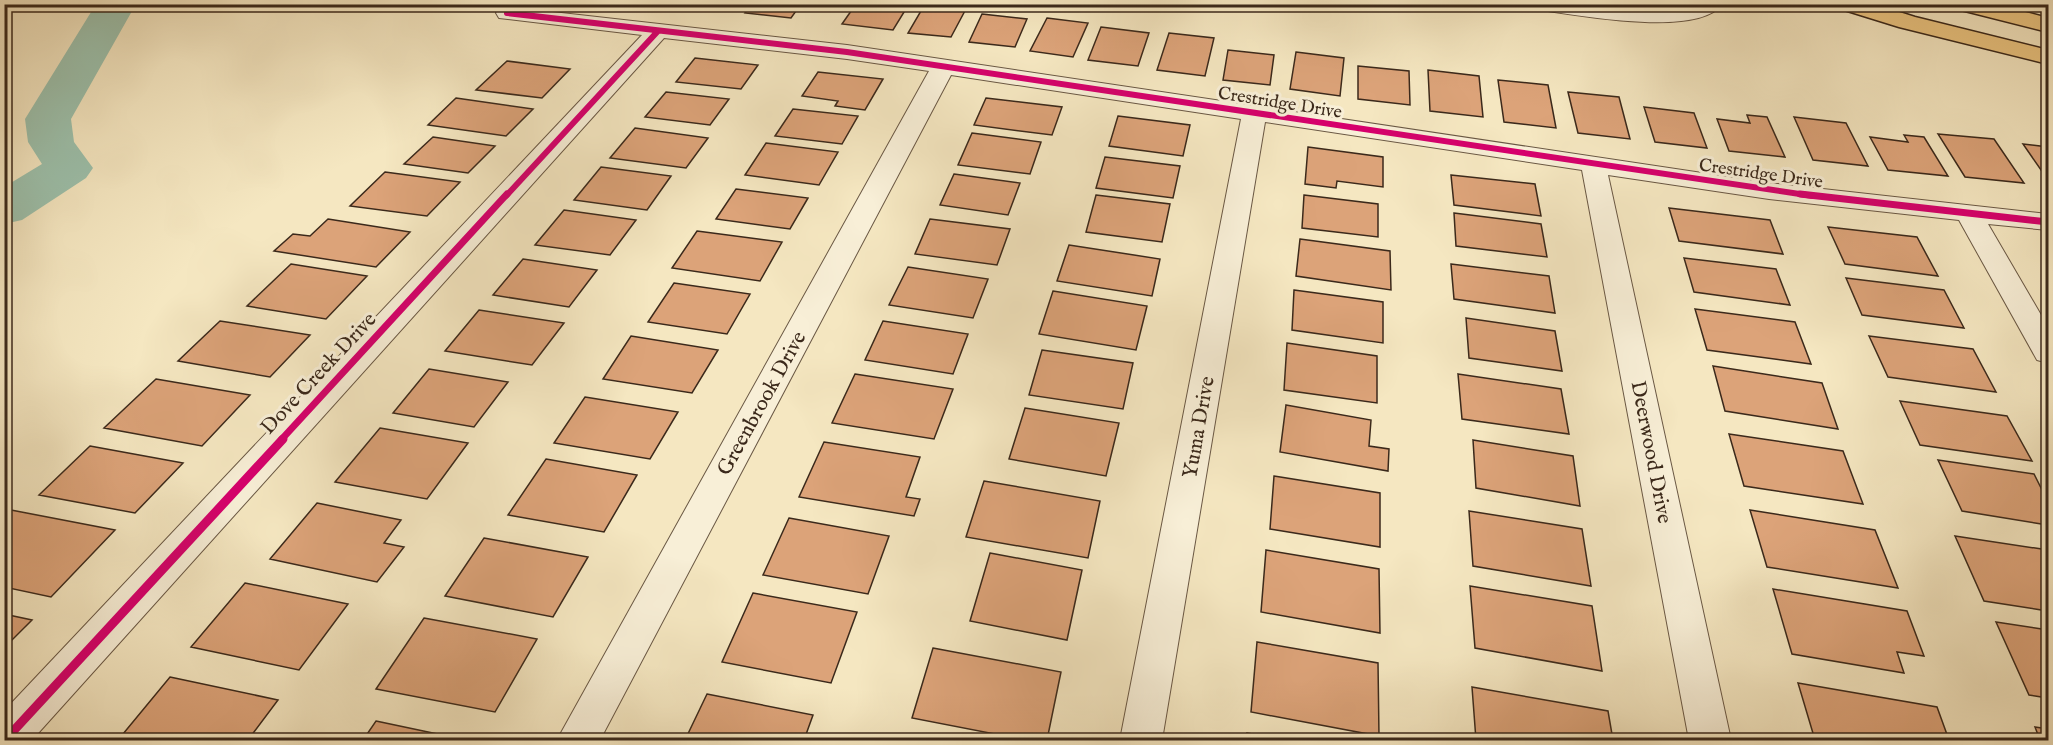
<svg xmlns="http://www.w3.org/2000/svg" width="2053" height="745" font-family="'IM FELL English',serif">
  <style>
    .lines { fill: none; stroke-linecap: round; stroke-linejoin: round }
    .river { fill: #9dc1ac; fill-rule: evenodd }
    .building { fill: #dca379; stroke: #3b291b; stroke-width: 1.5 }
    .minor-casing { stroke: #6a5844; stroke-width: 2 }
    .major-casing { stroke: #3b291b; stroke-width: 3 }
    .minor { fill: #f8efd7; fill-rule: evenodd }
    .major { fill: #eac480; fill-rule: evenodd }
    .cycleway-far2-casing { stroke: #f8efd7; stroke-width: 9 }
    .cycleway-far1-casing { stroke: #f8efd7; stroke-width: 10 }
    .cycleway-casing { stroke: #f8efd7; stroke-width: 13 }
    .cycleway-far2 { stroke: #d6006c; stroke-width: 6 }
    .cycleway-far1 { stroke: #d6006c; stroke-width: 7 }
    .cycleway { stroke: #d6006c; stroke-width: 9 }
    .labels { text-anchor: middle; stroke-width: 6; stroke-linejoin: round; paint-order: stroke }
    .far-street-label { font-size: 18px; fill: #3b291b; stroke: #f8efd7 }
    .street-label { font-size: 21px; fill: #3b291b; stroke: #f8efd7 }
  </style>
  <rect width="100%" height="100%" fill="#f5e7c1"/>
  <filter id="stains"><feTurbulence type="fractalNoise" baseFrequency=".00333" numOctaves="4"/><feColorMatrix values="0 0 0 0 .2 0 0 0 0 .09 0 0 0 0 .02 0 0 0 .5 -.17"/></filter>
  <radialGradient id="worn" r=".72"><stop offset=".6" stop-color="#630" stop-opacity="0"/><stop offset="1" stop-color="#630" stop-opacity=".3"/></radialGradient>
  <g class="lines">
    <path class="river" d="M 96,4 L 136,4 L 71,119 L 74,142 L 93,168 L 86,178 L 22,220 L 4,224 L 4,187 L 42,164 L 28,142 L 25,119 Z"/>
  </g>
  <path class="building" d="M 693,4 L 737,4 L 732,11 L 691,6 Z
    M 752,4 L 801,4 L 791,18 L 745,13 Z
    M 856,4 L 909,4 L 893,30 L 842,24 Z
    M 925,4 L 967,7 L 951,37 L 908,33 Z
    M 982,14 L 1027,19 L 1015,47 L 969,42 Z
    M 1047,18 L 1088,23 L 1073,57 L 1030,51 Z
    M 1101,27 L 1149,33 L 1138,66 L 1088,60 Z
    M 1169,33 L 1214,38 L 1205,76 L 1157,70 Z
    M 1228,50 L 1274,55 L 1270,85 L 1223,80 Z
    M 1296,52 L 1344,58 L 1340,96 L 1290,89 Z
    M 695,58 L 758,65 L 741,89 L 676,82 Z
    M 507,61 L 570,69 L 542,98 L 476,90 Z
    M 1358,66 L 1409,71 L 1410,105 L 1358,99 Z
    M 1428,70 L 1479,76 L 1483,117 L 1430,111 Z
    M 818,72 L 883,79 L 865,110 L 835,106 L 838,101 L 802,96 Z
    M 1498,80 L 1548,85 L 1556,128 L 1504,122 Z
    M 666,92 L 729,99 L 710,125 L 645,117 Z
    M 1568,92 L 1619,97 L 1630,139 L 1578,133 Z
    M 456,98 L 533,109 L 506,136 L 428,125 Z
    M 986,98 L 1062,107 L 1052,135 L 974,125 Z
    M 1644,107 L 1694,113 L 1707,148 L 1655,142 Z
    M 793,109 L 858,116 L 842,144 L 775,136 Z
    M 1747,115 L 1767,117 L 1785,157 L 1729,151 L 1717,119 L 1750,123 Z
    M 1118,116 L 1190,125 L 1183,156 L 1109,146 Z
    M 1794,117 L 1846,123 L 1868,166 L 1813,160 Z
    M 635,128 L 708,138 L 686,168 L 610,158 Z
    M 972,133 L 1041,142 L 1030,174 L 958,165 Z
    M 1938,134 L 1994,139 L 2024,183 L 1965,177 Z
    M 1904,135 L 1924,137 L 1948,176 L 1888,170 L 1870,137 L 1908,142 Z
    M 433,137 L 495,146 L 468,173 L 404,164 Z
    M 766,143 L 838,152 L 819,185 L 745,175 Z
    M 2023,144 L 2048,147 L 2048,180 Z
    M 1308,147 L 1383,157 L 1383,187 L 1337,181 L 1336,188 L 1305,184 Z
    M 1105,157 L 1180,166 L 1173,198 L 1096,188 Z
    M 601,167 L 671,176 L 647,210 L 574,200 Z
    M 385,172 L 460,182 L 427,216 L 350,206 Z
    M 954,174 L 1020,183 L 1008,215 L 940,205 Z
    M 1451,175 L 1535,184 L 1541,216 L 1454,205 Z
    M 736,189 L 808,198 L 790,229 L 716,219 Z
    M 1096,195 L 1170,204 L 1162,242 L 1086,232 Z
    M 1304,195 L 1378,204 L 1378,237 L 1302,228 Z
    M 1669,208 L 1770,220 L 1783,254 L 1679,241 Z
    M 564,210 L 636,220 L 610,255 L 535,245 Z
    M 1454,213 L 1541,224 L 1547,257 L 1456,246 Z
    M 328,219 L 410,232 L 376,267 L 274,251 L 293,234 L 310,236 Z
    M 930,219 L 1010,229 L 997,265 L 915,254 Z
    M 1828,227 L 1917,237 L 1938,276 L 1845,264 Z
    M 697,231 L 782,242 L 760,281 L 672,268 Z
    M 1300,239 L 1390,251 L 1391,290 L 1296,276 Z
    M 1069,245 L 1160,259 L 1152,296 L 1057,281 Z
    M 1684,258 L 1776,269 L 1790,305 L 1694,292 Z
    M 523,259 L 597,270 L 569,307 L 493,295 Z
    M 291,264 L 367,276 L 326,319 L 247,306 Z
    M 1451,264 L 1549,276 L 1555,313 L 1454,299 Z
    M 908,267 L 988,279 L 973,318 L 889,305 Z
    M 1846,278 L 1944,290 L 1964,328 L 1862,315 Z
    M 674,283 L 750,294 L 727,334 L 648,322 Z
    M 1294,290 L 1383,302 L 1383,343 L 1292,330 Z
    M 1053,291 L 1147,306 L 1136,350 L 1039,334 Z
    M 1695,309 L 1795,322 L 1811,364 L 1707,350 Z
    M 479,310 L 564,323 L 532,365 L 445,351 Z
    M 1466,318 L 1555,331 L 1562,371 L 1469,358 Z
    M 220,321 L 310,335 L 270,377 L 178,361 Z
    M 883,321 L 968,334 L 953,374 L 865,360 Z
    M 631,336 L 718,350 L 692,393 L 603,379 Z
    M 1869,336 L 1973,349 L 1996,392 L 1888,377 Z
    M 1287,343 L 1377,356 L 1377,403 L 1284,390 Z
    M 1042,350 L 1133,363 L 1123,409 L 1029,395 Z
    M 1713,366 L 1822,383 L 1838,429 L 1725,411 Z
    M 429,369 L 508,382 L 474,427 L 393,413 Z
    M 855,374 L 953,389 L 934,439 L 832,423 Z
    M 1458,374 L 1561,389 L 1569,434 L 1462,419 Z
    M 156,379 L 250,395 L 202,446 L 104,428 Z
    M 585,397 L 678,412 L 650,459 L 554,443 Z
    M 1900,401 L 2007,416 L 2032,461 L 1920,445 Z
    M 1286,405 L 1371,420 L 1369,446 L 1389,449 L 1388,471 L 1280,452 Z
    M 1025,408 L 1119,423 L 1106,476 L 1009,459 Z
    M 380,428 L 468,443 L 427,499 L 335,482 Z
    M 1729,434 L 1843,451 L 1863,504 L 1744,486 Z
    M 1473,440 L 1573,456 L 1580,506 L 1476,488 Z
    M 824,442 L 920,457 L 906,497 L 920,499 L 914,516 L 799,497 Z
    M 90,446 L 183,463 L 135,513 L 39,495 Z
    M 546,459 L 637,475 L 604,532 L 508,515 Z
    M 1938,460 L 2034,474 L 2048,502 L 2048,525 L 1962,511 Z
    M 1274,476 L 1380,493 L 1380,547 L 1270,529 Z
    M 984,481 L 1100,501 L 1088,558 L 966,537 Z
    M 317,503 L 401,520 L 384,543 L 404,547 L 377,582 L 270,559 Z
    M 11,510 L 115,530 L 51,597 L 4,587 L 4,516 Z
    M 1750,510 L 1875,530 L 1898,588 L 1767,567 Z
    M 1469,511 L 1582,529 L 1591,586 L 1473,566 Z
    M 789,518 L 889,536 L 868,594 L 763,575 Z
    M 1955,536 L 2048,550 L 2048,611 L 1984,601 Z
    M 484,538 L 588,557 L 553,617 L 445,596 Z
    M 1266,550 L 1379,569 L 1380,633 L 1261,612 Z
    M 990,553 L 1082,570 L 1067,640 L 970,621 Z
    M 245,583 L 348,604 L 299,670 L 191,647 Z
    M 1470,586 L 1592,606 L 1602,671 L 1475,648 Z
    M 1773,589 L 1907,611 L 1924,656 L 1897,652 L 1904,673 L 1792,654 Z
    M 753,593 L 857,612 L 831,683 L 722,662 Z
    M 4,614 L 32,620 L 4,648 Z
    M 424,618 L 537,639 L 495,712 L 376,689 Z
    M 1996,622 L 2048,630 L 2048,698 L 2029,695 Z
    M 1257,642 L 1378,663 L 1379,736 L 1251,712 Z
    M 933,648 L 1061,672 L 1047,740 L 1026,740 L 912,718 Z
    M 170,677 L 278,700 L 248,740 L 118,740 Z
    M 1798,683 L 1937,707 L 1949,740 L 1815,740 Z
    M 1472,687 L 1608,711 L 1613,740 L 1476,740 Z
    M 707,694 L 813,715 L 804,740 L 685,740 Z
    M 376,721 L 466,740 L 363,740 Z
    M 2035,727 L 2048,729 L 2048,740 L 2040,740 Z
    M 1247,733 L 1286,740 L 1246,740 Z"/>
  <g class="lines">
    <defs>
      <path id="minor" d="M 1531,4 L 1593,4 L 1657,10 L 1681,9 L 1696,4 L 1722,4 C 1699,38 1578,15 1541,10 L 1533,9 Z
        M 507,7 L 847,45 L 1769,183 L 2048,214 L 2048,230 L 1988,224 L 2048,327 L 2048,363 L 2037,360 L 1959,220 L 1769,199 L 1608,175 L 1731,740 L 1689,740 L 1582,170 L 1265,122 L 1162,740 L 1120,740 L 1241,119 L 951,75 L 600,740 L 557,740 L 929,71 L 847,59 L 664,38 L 32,740 L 4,740 L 4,711 L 642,35 L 499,18 L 496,13 L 499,8 Z"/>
      <path id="major" d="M 1838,4 L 1874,4 L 1915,17 L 2048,50 L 2048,64 L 1899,27 L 1841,9 Z
        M 1954,4 L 1994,4 L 2048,18 L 2048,32 L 1957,9 Z"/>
    </defs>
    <use href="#minor" class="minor-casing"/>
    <use href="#major" class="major-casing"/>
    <use href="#minor" class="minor"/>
    <use href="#major" class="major"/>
    <defs>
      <path id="cycleway-far2" d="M 507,13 L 847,52 L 1813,196
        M 506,196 L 658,31"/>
      <path id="cycleway-far1" d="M 1800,194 L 2048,222
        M 281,440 L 507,194"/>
      <path id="cycleway" d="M 5,740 L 283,439"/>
    </defs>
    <use href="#cycleway-far2" class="cycleway-far2-casing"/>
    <use href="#cycleway-far1" class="cycleway-far1-casing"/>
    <use href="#cycleway" class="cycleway-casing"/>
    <use href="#cycleway-far2" class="cycleway-far2"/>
    <use href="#cycleway-far1" class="cycleway-far1"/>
    <use href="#cycleway" class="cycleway"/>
  </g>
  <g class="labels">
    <g class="far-street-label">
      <text transform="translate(1280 102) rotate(9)" y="6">Crestridge Drive</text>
      <text transform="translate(1761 173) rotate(8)" y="6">Crestridge Drive</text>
    </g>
    <g class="street-label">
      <text transform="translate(318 373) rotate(-47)" y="7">Dove Creek Drive</text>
      <text transform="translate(761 403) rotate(-61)" y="7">Greenbrook Drive</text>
      <text transform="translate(1198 427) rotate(-80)" y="7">Yuma Drive</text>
      <text transform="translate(1652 452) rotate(79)" y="7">Deerwood Drive</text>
    </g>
  </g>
  <rect width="2053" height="745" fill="none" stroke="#f5e7c1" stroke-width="24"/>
  <rect x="6" y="6" width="2041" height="733" fill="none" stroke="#3b291b" stroke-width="3"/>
  <rect x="12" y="12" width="2029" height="721" fill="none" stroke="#3b291b" stroke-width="1.5"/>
  <rect width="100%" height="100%" filter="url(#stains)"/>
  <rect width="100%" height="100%" fill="url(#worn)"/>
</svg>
